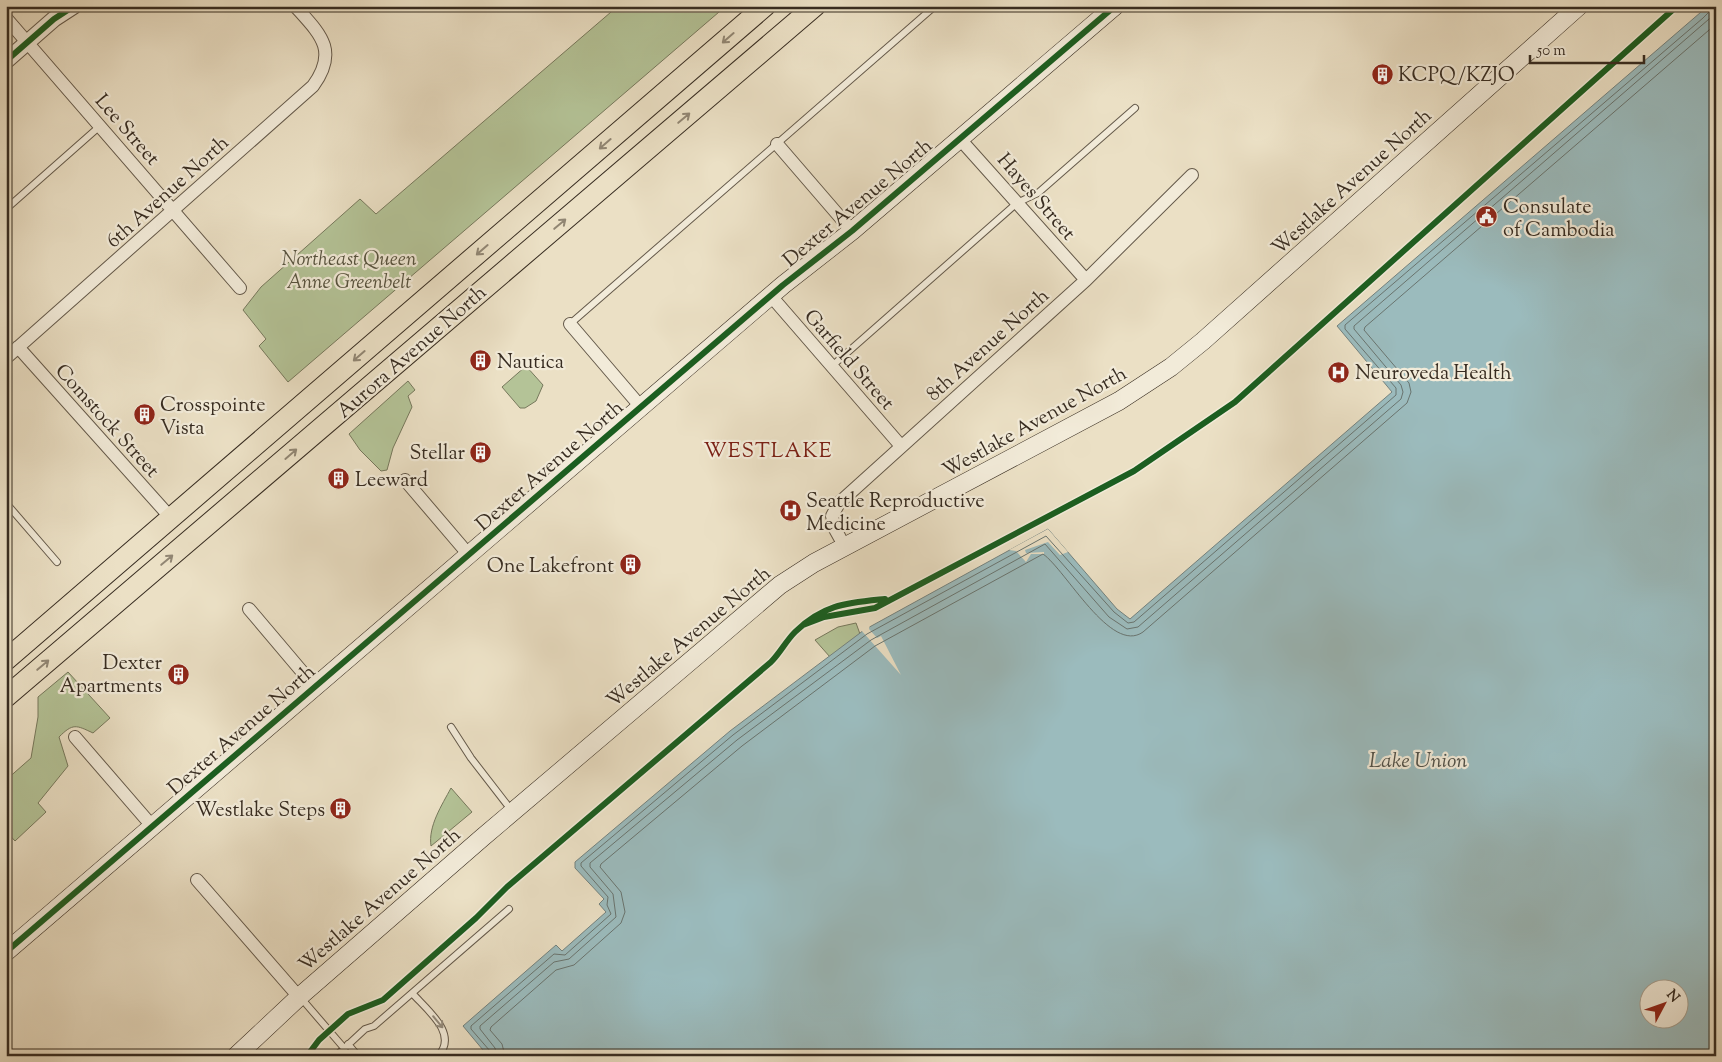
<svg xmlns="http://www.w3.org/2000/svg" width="1722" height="1062" font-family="'Sorts Mill Goudy',serif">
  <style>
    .green { fill: #b4c397; stroke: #76785c }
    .water { fill: #9bbbbd; stroke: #73827f; fill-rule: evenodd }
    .pier { fill: #ebe0c5 }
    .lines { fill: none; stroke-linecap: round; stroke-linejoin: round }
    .shore { stroke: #69746f; stroke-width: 1 }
    .service-casing { stroke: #64594a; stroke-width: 8 }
    .minor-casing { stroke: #64594a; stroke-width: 14 }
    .tertiary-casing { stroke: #64594a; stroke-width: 17 }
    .secondary-casing { stroke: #372c21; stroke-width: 19 }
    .trunk-casing { stroke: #372c21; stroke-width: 22 }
    .service { stroke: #f2ebd9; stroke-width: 6 }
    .minor { stroke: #f2ebd9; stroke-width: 12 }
    .tertiary { stroke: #f2ebd9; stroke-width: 15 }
    .secondary { stroke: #f2ebd9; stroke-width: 18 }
    .trunk { stroke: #ebe0c5; stroke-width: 20 }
    .cycleway-casing { stroke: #f2ebd9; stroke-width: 9 }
    .cycleway { stroke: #1b5e20; stroke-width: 6 }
    .oneway { stroke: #918673 }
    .oneway2 { stroke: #948c7d }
    .labels { text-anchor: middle; stroke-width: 4.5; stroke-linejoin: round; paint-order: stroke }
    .poi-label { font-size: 20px; fill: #372c21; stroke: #f2ebd9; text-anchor: start }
    .street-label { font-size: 20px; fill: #372c21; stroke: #f2ebd9 }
    .park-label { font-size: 20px; font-style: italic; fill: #56523e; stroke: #f2ebd9 }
    .neighbourhood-label { font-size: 21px; letter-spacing: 1px; fill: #7a1f14; stroke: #f2ebd9 }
    .water-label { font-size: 21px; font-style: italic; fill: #505048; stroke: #f2ebd9 }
  </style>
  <rect width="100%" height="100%" fill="#ebe0c5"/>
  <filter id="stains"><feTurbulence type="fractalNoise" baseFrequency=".004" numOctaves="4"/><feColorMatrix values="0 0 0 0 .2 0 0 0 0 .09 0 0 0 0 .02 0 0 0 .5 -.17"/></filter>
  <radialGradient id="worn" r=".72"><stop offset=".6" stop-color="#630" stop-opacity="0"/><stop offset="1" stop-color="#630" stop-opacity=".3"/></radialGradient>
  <path class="green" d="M 618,6 L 726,6 L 288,382 L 259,346 L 266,339 L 243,310 L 261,287 L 360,199 L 376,214 Z
    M 526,366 L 543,385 L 536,401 L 525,408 L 520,408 L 502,387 Z
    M 408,381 L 415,390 L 408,396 L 412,407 L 393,448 L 387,470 L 381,471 L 360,450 L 349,434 Z
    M 856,623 L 860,634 L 830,657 L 815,640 L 838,627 Z
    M 68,672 L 110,718 L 93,733 C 76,725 73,723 59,737 L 68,766 L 38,803 L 46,812 L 15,841 L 6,831 L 6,780 L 31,758 L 38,717 L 38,697 Z
    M 451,788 L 472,812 L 431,846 C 428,826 442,805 451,788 Z"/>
  <path class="water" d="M 1708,6 L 1716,6 L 1716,1056 L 488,1056 L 463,1026 L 556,945 L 562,951 L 606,912 L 599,904 L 604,899 L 575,868 L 575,862 L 730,731 L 864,630 L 1048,529 L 1117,609 L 1130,619 L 1392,392 L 1337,326 ZM 1650,990 L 1680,990 L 1680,1020 L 1650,1020 Z"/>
  <path class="pier" d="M 1048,529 L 1068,552 L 1060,555 L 1048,542 L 1025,550 L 1026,553 L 1044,552 L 1044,554 L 1031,554 L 1026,562 L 1016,551 L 1009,550 Z
    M 870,624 L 869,629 L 877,638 L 881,636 L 901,675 L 861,630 Z"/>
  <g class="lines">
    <path class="shore" d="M 491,1056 L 490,1051 L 471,1029 L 471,1026 L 554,954 L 565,955 L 611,914 L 607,905 L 608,897 L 581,866 L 581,863 L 733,735 L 867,634 L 1046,536 L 1114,612 L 1128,623 L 1134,622 L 1396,395 L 1396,388 L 1345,329 L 1345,325 L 1703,18 L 1710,11 L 1711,6
      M 497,1056 L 495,1048 L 480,1029 L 480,1026 L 554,962 L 569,959 L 616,917 L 613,894 L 590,867 L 590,863 L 737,740 L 871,640 L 1045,544 L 1109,617 L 1127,629 L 1138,627 L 1401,399 L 1403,392 L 1401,385 L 1354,329 L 1354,326 L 1716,13
      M 505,1056 L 502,1044 L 490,1030 L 491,1027 L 556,970 L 574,965 L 621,923 L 625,912 L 621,892 L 600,867 L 601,864 L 742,746 L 875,646 L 1043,554 C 1066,570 1111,655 1143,632 L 1407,403 L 1411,392 L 1409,383 L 1364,330 L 1365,327 L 1716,24"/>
    <defs>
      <path id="service" d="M 6,209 L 100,126
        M 570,324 L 935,6
        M 832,366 L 1017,203 L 1038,193 L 1135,108
        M 6,503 L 57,562
        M 451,727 L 471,758 L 512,811
        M 412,993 C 427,1010 459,1034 438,1056
        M 301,998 L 344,1048
        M 348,1044 L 358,1056
        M 336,1056 L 365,1029 L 374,1026 L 509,909"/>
      <path id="minor" d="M 6,18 L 240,288
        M 959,138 L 1086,280
        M 777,144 L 852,231
        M 771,296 L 901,446
        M 570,324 L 641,407
        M 18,347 L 171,518
        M 6,358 L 313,86 C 339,50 320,34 295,6
        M 405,480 L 469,555
        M 845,547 L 835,529 L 832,516 L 839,503 L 1086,280 L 1192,175
        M 249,609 L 315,687
        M 75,737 L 152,826
        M 197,880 L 299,997"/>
      <path id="tertiary" d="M 6,61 L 54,19 L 74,6"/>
      <path id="secondary" d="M 6,952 L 783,285 L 852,231 L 1115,6
        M 236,1056 L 299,997 L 483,837 L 780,585 L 814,563 L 1119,401 L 1171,367 L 1203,341 L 1579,6"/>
      <path id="trunk" d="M 6,660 L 765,6
        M 6,697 L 815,6"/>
    </defs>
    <use href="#service" class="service-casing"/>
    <use href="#minor" class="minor-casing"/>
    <use href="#tertiary" class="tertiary-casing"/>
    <use href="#secondary" class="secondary-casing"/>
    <use href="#trunk" class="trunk-casing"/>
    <use href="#service" class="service"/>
    <use href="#minor" class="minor"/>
    <use href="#tertiary" class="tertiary"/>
    <use href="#secondary" class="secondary"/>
    <use href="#trunk" class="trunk"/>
    <defs>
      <path id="cycleway" d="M 6,61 L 54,19 L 74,6
        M 803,625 L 824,617 L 875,608 L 1134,471 L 1235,402 L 1677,6
        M 6,952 L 783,285 L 852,231 L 1115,6
        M 307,1056 L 319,1040 L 348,1014 L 383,1000 L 476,918 L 507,887 L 771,662 C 780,653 786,641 795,632 C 824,604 847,603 885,599"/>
    </defs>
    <use href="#cycleway" class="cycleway-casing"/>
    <use href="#cycleway" class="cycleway"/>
  </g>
  <defs><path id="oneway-shaft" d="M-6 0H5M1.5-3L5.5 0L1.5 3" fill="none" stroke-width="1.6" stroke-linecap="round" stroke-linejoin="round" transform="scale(1.25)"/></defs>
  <g class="oneway">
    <use href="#oneway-shaft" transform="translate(728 38) rotate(139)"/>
    <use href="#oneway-shaft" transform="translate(684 118) rotate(-40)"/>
    <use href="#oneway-shaft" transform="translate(605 144) rotate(139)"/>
    <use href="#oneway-shaft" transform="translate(560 224) rotate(-40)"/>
    <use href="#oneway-shaft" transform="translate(482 250) rotate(139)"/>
    <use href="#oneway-shaft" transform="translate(359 356) rotate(139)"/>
    <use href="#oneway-shaft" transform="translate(291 454) rotate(-41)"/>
    <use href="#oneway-shaft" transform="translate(167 560) rotate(-40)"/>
    <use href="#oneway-shaft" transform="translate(43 665) rotate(-40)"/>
  </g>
  <use class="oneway2" href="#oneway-shaft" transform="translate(438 1022) rotate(50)"/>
  <defs>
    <symbol id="building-disc" viewBox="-11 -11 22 22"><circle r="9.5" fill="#8f2418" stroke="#f2ebd9"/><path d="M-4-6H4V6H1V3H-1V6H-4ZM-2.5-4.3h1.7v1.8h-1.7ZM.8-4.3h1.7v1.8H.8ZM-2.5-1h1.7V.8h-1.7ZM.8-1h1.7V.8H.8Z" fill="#fff"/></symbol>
    <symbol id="civic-disc" viewBox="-11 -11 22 22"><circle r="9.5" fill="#8f2418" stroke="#f2ebd9"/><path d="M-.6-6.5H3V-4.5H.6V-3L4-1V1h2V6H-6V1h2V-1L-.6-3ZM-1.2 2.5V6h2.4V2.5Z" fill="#fff"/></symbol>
    <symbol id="hospital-disc" viewBox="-11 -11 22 22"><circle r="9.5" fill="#8f2418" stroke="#f2ebd9"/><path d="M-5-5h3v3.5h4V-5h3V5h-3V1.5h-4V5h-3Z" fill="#fff"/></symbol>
  </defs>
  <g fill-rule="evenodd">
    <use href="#building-disc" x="1370" y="62" width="25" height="25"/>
    <use href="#civic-disc" x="1474" y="204" width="25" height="25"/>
    <use href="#building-disc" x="468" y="348" width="25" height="25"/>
    <use href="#hospital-disc" x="1326" y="360" width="25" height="25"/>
    <use href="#building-disc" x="132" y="402" width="25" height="25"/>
    <use href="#building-disc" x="468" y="440" width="25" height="25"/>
    <use href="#building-disc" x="326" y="466" width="25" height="25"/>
    <use href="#hospital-disc" x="778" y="498" width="25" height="25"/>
    <use href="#building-disc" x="618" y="552" width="25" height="25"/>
    <use href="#building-disc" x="166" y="662" width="25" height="25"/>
    <use href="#building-disc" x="328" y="796" width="25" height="25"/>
  </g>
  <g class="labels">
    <g class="poi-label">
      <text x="1398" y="81">KCPQ/KZJO</text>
      <text x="1503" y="213">Consulate<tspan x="1503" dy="23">of Cambodia</tspan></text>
      <text x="497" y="368">Nautica</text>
      <text x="1355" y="379">Neuroveda Health</text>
      <text x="160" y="411">Crosspointe<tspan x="160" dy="23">Vista</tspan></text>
      <text x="465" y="459" text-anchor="end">Stellar</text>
      <text x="355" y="486">Leeward</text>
      <text x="806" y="507">Seattle Reproductive<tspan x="806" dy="23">Medicine</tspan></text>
      <text x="614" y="572" text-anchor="end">One Lakefront</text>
      <text x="162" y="669" text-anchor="end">Dexter<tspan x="162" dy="23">Apartments</tspan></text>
      <text x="325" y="816" text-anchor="end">Westlake Steps</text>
    </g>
    <g class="street-label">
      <text transform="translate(128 129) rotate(49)" y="7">Lee Street</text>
      <text transform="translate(1351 181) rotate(-42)" y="7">Westlake Avenue North</text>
      <text transform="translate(167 191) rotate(-42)" y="7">6th Avenue North</text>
      <text transform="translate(1037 196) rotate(49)" y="7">Hayes Street</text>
      <text transform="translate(857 202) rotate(-40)" y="7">Dexter Avenue North</text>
      <text transform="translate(987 344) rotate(-42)" y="7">8th Avenue North</text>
      <text transform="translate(411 351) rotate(-41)" y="7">Aurora Avenue North</text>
      <text transform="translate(850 359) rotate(49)" y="7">Garfield Street</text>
      <text transform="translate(108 420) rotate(48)" y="7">Comstock Street</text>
      <text transform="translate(1034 421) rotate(-29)" y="7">Westlake Avenue North</text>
      <text transform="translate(549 465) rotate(-41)" y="7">Dexter Avenue North</text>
      <text transform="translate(688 636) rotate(-40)" y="7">Westlake Avenue North</text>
      <text transform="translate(241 729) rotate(-41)" y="7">Dexter Avenue North</text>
      <text transform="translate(379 899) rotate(-41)" y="7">Westlake Avenue North</text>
    </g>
    <g class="park-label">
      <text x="349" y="265">Northeast Queen<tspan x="349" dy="23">Anne Greenbelt</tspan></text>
    </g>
    <g class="neighbourhood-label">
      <text x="768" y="457">WESTLAKE</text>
    </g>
    <g class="water-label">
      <text x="1418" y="767">Lake Union</text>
    </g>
  </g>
  <rect width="1722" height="1062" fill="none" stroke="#ebe0c5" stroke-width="25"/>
  <rect x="8" y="8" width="1707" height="1047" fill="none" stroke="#372c21" stroke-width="2.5"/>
  <rect x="12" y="12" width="1697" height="1037" fill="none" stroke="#372c21"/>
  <g transform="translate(1664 1004) rotate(49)"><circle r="24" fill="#f2ebd9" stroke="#a79f8f"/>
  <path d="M0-4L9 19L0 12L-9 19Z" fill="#8f2418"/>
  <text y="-8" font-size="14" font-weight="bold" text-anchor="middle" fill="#372c21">N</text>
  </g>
  <path d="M1530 55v8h114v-8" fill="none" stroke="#372c21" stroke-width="2.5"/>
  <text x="1537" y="55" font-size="15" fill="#372c21" stroke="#f2ebd9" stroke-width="4" paint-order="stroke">50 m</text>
  <rect width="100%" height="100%" filter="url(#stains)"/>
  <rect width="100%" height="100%" fill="url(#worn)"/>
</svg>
